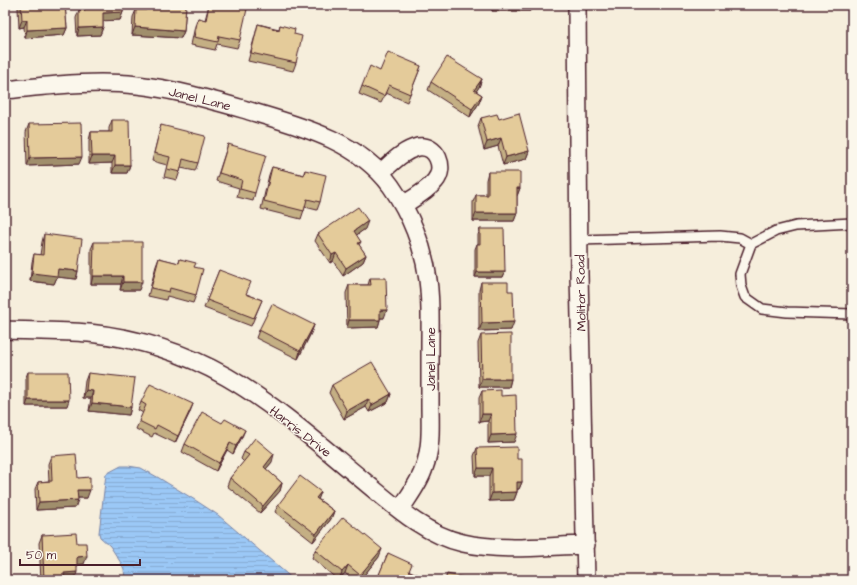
<svg xmlns="http://www.w3.org/2000/svg" width="857" height="585" font-family="'Architects Daughter',sans-serif">
  <style>
    .water { fill: url(#water-rules); stroke: #7b84a5 }
    .lines { fill: none; stroke-linecap: round; stroke-linejoin: round }
    .lane-casing { stroke: #4a1f2b; stroke-width: 12 }
    .street-casing { stroke: #4a1f2b; stroke-width: 20 }
    .lane { stroke: #fbf7ec; stroke-width: 9 }
    .street { stroke: #fbf7ec; stroke-width: 17 }
    .wall { fill: #c4af84; stroke: #4a1f2b }
    .shaded-wall { fill: #a08e6c; stroke: #4a1f2b }
    .building { fill: #e4cb9a; stroke: #4a1f2b }
    .labels { text-anchor: middle; stroke-width: 3; stroke-linejoin: round; paint-order: stroke }
    .street-label { font-size: 13px; fill: #4a1f2b; stroke: #fbf7ec }
  </style>
  <defs>
    <pattern id="water-rules" width="6" height="5" patternUnits="userSpaceOnUse"><rect width="6" height="5" fill="#9bc8f6"/><path d="M0 2.5h6" fill="none" stroke="#87abd3"/></pattern>
  </defs>
  <rect width="100%" height="100%" fill="#f6eedc"/>
  <filter id="ink" filterUnits="userSpaceOnUse"><feTurbulence type="fractalNoise" baseFrequency=".025" numOctaves="2"/><feDisplacementMap in="SourceGraphic" scale="8" xChannelSelector="R" yChannelSelector="G"/><feConvolveMatrix kernelMatrix="1 2 1 2 8 2 1 2 1" color-interpolation-filters="sRGB"/></filter>
  <g filter="url(#ink)">
    <path class="water" d="M 121,466 L 128,466 L 141,468 L 159,478 L 195,500 L 218,515 L 294,580 L 125,580 L 124,569 L 121,563 L 110,546 L 100,537 L 99,533 L 106,474 Z"/>
    <g class="lines">
      <defs>
        <path id="lane" d="M 852,223 L 796,226 L 776,231 L 751,244 L 740,274 L 741,286 L 745,297 L 762,309 L 787,312 L 852,314
          M 579,240 L 720,236 L 740,238 L 751,244"/>
        <path id="street" d="M 577,5 L 579,274 L 586,580
          M 5,90 C 49,86 93,80 137,85 C 173,89 208,99 243,109 C 296,125 357,139 391,186 C 410,213 424,247 428,280 C 431,301 430,323 430,344 C 430,364 430,384 430,404 C 430,425 432,447 424,468 C 420,482 408,497 400,510
          M 380,173 C 392,163 402,151 418,147 C 437,144 446,168 435,181 C 427,191 414,198 403,205
          M 5,330 C 33,331 61,331 89,333 C 137,338 185,353 227,377 C 277,406 321,446 365,482 C 394,506 426,535 463,543 C 503,552 545,546 586,545"/>
      </defs>
      <use href="#lane" class="lane-casing"/>
      <use href="#street" class="street-casing"/>
      <use href="#lane" class="lane"/>
      <use href="#street" class="street"/>
    </g>
    <path class="wall" d="M 19,5 L 65,5 L 67,28 L 64,35 L 25,38 L 24,27 L 19,28 L 18,8 Z
      M 82,5 L 123,5 L 123,12 L 120,20 L 103,20 L 103,27 L 100,35 L 77,36 L 76,18 L 79,10 L 82,10 Z
      M 145,5 L 186,5 L 184,31 L 181,38 L 132,35 L 133,17 L 136,10 L 144,10 Z
      M 209,5 L 228,5 L 240,40 L 237,48 L 217,44 L 215,50 L 191,45 L 195,26 L 198,18 L 205,20 Z
      M 492,5 L 532,5 L 530,11 L 492,11 Z
      M 258,24 L 279,29 L 280,25 L 294,34 L 296,63 L 293,71 L 248,61 L 256,32 Z
      M 421,66 L 407,102 L 386,93 L 381,103 L 359,94 L 362,86 L 380,71 Z
      M 482,79 L 479,87 L 476,91 L 482,95 L 479,103 L 470,117 L 428,90 L 431,82 Z
      M 481,118 L 499,119 L 529,151 L 526,159 L 503,165 L 498,146 L 484,150 L 478,126 Z
      M 112,120 L 130,165 L 127,173 L 112,173 L 112,163 L 89,164 L 89,140 L 91,132 L 109,132 L 109,128 Z
      M 29,124 L 79,164 L 27,166 L 26,132 Z
      M 161,125 L 198,163 L 195,171 L 181,168 L 177,180 L 164,177 L 167,165 L 152,161 Z
      M 228,144 L 255,193 L 253,201 L 237,197 L 239,188 L 216,181 Z
      M 272,167 L 303,175 L 305,170 L 320,202 L 317,210 L 305,207 L 301,219 L 261,209 L 269,175 Z
      M 488,172 L 520,188 L 517,196 L 517,213 L 514,221 L 473,221 L 473,202 L 476,195 L 486,195 L 486,180 Z
      M 365,229 L 356,235 L 361,242 L 359,245 L 366,255 L 363,262 L 343,276 L 333,261 L 330,263 L 315,241 L 318,234 Z
      M 480,229 L 505,272 L 503,277 L 475,277 L 475,249 L 477,244 L 478,244 L 478,235 Z
      M 44,234 L 78,271 L 76,279 L 57,277 L 54,284 L 30,281 L 32,262 L 34,254 L 40,255 L 42,242 Z
      M 94,242 L 139,290 L 120,290 L 121,284 L 91,284 L 91,249 Z
      M 159,258 L 178,263 L 180,259 L 194,267 L 196,295 L 193,303 L 167,296 L 166,300 L 148,296 L 156,266 Z
      M 219,270 L 246,294 L 262,300 L 251,326 L 204,308 Z
      M 370,278 L 384,318 L 380,318 L 380,320 L 378,327 L 347,328 L 346,293 L 349,285 L 368,285 Z
      M 481,282 L 508,291 L 511,330 L 479,331 L 479,290 Z
      M 314,325 L 311,333 L 298,359 L 256,338 L 259,330 Z
      M 481,335 L 511,379 L 509,387 L 479,387 L 478,343 Z
      M 28,372 L 67,406 L 26,406 L 26,377 Z
      M 88,373 L 131,407 L 129,415 L 89,411 L 91,398 L 83,398 L 85,381 Z
      M 332,385 L 391,394 L 388,402 L 369,412 L 366,407 L 344,419 L 329,393 Z
      M 482,391 L 501,396 L 514,442 L 488,443 L 488,421 L 479,422 L 479,398 Z
      M 141,402 L 190,412 L 175,443 L 154,433 L 152,437 L 136,429 L 143,413 L 138,410 Z
      M 242,437 L 233,454 L 227,450 L 216,471 L 182,452 L 185,444 Z
      M 477,448 L 517,459 L 522,482 L 519,489 L 517,489 L 517,492 L 514,500 L 489,501 L 489,476 L 475,476 L 474,456 Z
      M 244,452 L 272,462 L 266,469 L 282,483 L 280,491 L 260,513 L 227,486 L 230,478 L 244,462 L 241,459 Z
      M 51,456 L 78,478 L 87,498 L 78,498 L 75,508 L 36,510 L 35,489 L 38,482 L 49,481 L 48,464 Z
      M 321,492 L 318,499 L 334,511 L 331,519 L 313,542 L 275,512 L 278,505 Z
      M 42,535 L 77,543 L 84,564 L 77,565 L 75,580 L 41,580 L 39,543 Z
      M 315,550 L 379,557 L 360,580 L 353,580 L 345,573 L 338,580 L 312,558 Z
      M 388,553 L 410,571 L 430,580 L 377,580 Z"/>
    <path class="shaded-wall" d="M 494,5 L 532,5 L 530,11 L 492,11 Z
      M 123,12 L 120,20 L 100,21 L 103,13 Z
      M 22,20 L 27,20 L 24,27 L 19,28 Z
      M 103,27 L 100,35 L 77,36 L 79,28 Z
      M 135,27 L 184,31 L 181,38 L 132,35 Z
      M 67,28 L 64,35 L 25,38 L 27,30 Z
      M 482,79 L 479,87 L 472,98 L 474,90 Z
      M 482,95 L 479,103 L 470,117 L 472,109 Z
      M 501,138 L 498,146 L 484,150 L 487,142 Z
      M 529,151 L 526,159 L 503,165 L 506,157 Z
      M 92,156 L 115,156 L 112,163 L 89,164 Z
      M 82,157 L 79,164 L 27,166 L 30,158 Z
      M 115,165 L 130,165 L 127,173 L 112,173 Z
      M 517,188 L 520,188 L 517,196 L 514,196 Z
      M 476,213 L 517,213 L 514,221 L 473,221 Z
      M 368,221 L 365,229 L 351,239 L 354,231 Z
      M 336,253 L 333,261 L 330,263 L 332,255 Z
      M 366,255 L 363,262 L 343,276 L 346,268 Z
      M 58,269 L 78,271 L 76,279 L 57,277 L 54,284 L 30,281 L 32,273 Z
      M 477,272 L 505,272 L 503,277 L 475,277 Z
      M 93,276 L 123,276 L 121,284 L 91,284 Z
      M 123,282 L 142,282 L 139,290 L 120,290 Z
      M 380,310 L 387,310 L 384,318 L 377,318 Z
      M 349,320 L 380,320 L 378,327 L 347,328 Z
      M 514,322 L 511,330 L 479,331 L 482,323 Z
      M 314,325 L 311,333 L 298,359 L 300,351 Z
      M 482,379 L 511,379 L 509,387 L 479,387 Z
      M 86,390 L 93,391 L 91,398 L 83,398 Z
      M 391,394 L 388,402 L 369,412 L 372,405 Z
      M 368,399 L 366,407 L 344,419 L 347,411 Z
      M 28,400 L 69,400 L 67,406 L 26,406 Z
      M 92,403 L 131,407 L 129,415 L 89,411 Z
      M 193,404 L 190,412 L 175,443 L 178,436 Z
      M 482,414 L 491,414 L 488,421 L 479,422 Z
      M 245,430 L 242,437 L 233,454 L 236,446 Z
      M 517,434 L 514,442 L 488,443 L 491,435 Z
      M 230,443 L 227,450 L 216,471 L 219,463 Z
      M 274,454 L 272,462 L 261,475 L 264,467 Z
      M 478,468 L 492,468 L 489,476 L 475,476 Z
      M 517,482 L 522,482 L 519,489 L 514,489 Z
      M 282,483 L 280,491 L 260,513 L 263,506 Z
      M 77,490 L 90,490 L 87,498 L 74,498 Z
      M 321,492 L 318,500 L 316,498 Z
      M 517,492 L 514,500 L 489,501 L 492,493 Z
      M 78,500 L 75,508 L 36,510 L 39,502 Z
      M 334,511 L 331,519 L 313,542 L 316,534 Z
      M 382,549 L 379,557 L 360,580 L 358,580 L 360,575 Z
      M 87,556 L 84,564 L 74,565 L 77,557 Z
      M 348,565 L 345,573 L 339,580 L 342,572 Z
      M 77,572 L 75,580 L 62,580 L 64,573 Z"/>
    <path class="building" d="M 21,5 L 65,5 L 67,28 L 27,30 L 27,20 L 22,20 Z
      M 85,5 L 123,5 L 123,12 L 103,13 L 103,27 L 79,28 L 79,10 L 85,10 Z
      M 146,5 L 186,5 L 184,31 L 135,27 L 136,10 L 146,10 Z
      M 209,5 L 228,5 L 247,9 L 240,40 L 219,36 L 218,42 L 194,37 L 198,18 L 206,20 Z
      M 258,24 L 279,30 L 280,25 L 295,29 L 294,34 L 302,36 L 296,63 L 251,53 Z
      M 388,52 L 421,66 L 410,94 L 389,85 L 384,96 L 362,86 L 370,66 L 380,71 Z
      M 447,57 L 482,79 L 474,90 L 482,95 L 472,109 L 431,82 Z
      M 519,113 L 529,151 L 506,157 L 501,138 L 487,142 L 481,118 L 497,114 L 499,119 Z
      M 112,120 L 129,120 L 130,165 L 115,165 L 115,156 L 92,156 L 91,132 L 112,132 Z
      M 81,123 L 82,157 L 30,158 L 29,124 Z
      M 161,125 L 205,136 L 198,163 L 183,159 L 180,172 L 167,169 L 170,157 L 154,153 Z
      M 228,144 L 266,155 L 255,193 L 240,189 L 242,180 L 219,173 Z
      M 272,167 L 304,175 L 305,170 L 326,175 L 320,202 L 307,199 L 304,211 L 264,201 Z
      M 488,172 L 520,172 L 520,188 L 517,188 L 517,213 L 476,213 L 476,195 L 488,195 Z
      M 358,207 L 368,221 L 354,231 L 361,242 L 358,243 L 366,255 L 346,268 L 336,253 L 332,255 L 318,234 Z
      M 480,229 L 504,229 L 505,272 L 477,272 L 477,244 L 480,244 Z
      M 44,234 L 82,239 L 78,271 L 58,269 L 57,276 L 32,273 L 34,254 L 43,255 Z
      M 94,242 L 142,242 L 142,282 L 123,282 L 123,276 L 93,276 Z
      M 159,258 L 179,263 L 180,259 L 196,263 L 194,267 L 203,269 L 196,295 L 170,288 L 169,292 L 151,288 Z
      M 219,270 L 251,282 L 246,294 L 262,300 L 254,318 L 207,300 Z
      M 370,278 L 386,278 L 387,310 L 380,310 L 380,320 L 349,320 L 349,285 L 371,285 Z
      M 481,282 L 508,282 L 508,291 L 513,291 L 514,322 L 482,323 Z
      M 272,304 L 314,325 L 300,351 L 259,330 Z
      M 511,334 L 511,379 L 482,379 L 481,335 Z
      M 372,362 L 391,394 L 372,405 L 368,399 L 347,411 L 332,385 Z
      M 28,372 L 68,372 L 69,400 L 28,400 Z
      M 88,373 L 135,378 L 131,407 L 92,403 L 93,391 L 86,390 Z
      M 150,384 L 193,404 L 178,436 L 157,425 L 155,429 L 139,421 L 146,405 L 141,402 Z
      M 501,390 L 501,396 L 516,395 L 517,434 L 491,435 L 491,414 L 482,414 L 482,391 Z
      M 202,412 L 222,423 L 225,419 L 245,430 L 236,446 L 230,443 L 219,463 L 185,444 Z
      M 255,438 L 274,454 L 264,467 L 282,483 L 263,506 L 230,478 L 249,455 L 244,452 Z
      M 517,447 L 517,459 L 522,459 L 522,482 L 517,482 L 517,492 L 492,493 L 492,468 L 478,468 L 477,448 Z
      M 76,454 L 78,478 L 90,477 L 90,490 L 77,490 L 78,500 L 39,502 L 38,482 L 52,481 L 51,456 Z
      M 300,476 L 321,492 L 316,498 L 334,511 L 316,534 L 278,505 Z
      M 343,517 L 382,549 L 360,575 L 348,565 L 342,572 L 315,550 Z
      M 76,533 L 77,543 L 86,543 L 87,556 L 77,557 L 77,572 L 64,573 L 65,580 L 44,580 L 42,535 Z
      M 388,553 L 412,564 L 409,571 L 430,580 L 386,580 L 378,577 Z
      M 447,574 L 470,579 L 469,580 L 445,580 Z"/>
  </g>
  <g class="labels">
    <g class="street-label">
      <text transform="translate(200 98) rotate(14)" y="5">Janel Lane</text>
      <text transform="translate(580 293) rotate(-91)" y="5">Molitor Road</text>
      <text transform="translate(430 359) rotate(-90)" y="5">Janel Lane</text>
      <text transform="translate(301 431) rotate(38)" y="5">Harris Drive</text>
    </g>
  </g>
  <rect width="857" height="585" fill="none" stroke="#fbf7ec" stroke-width="20"/>
  <rect x="10" y="10" width="837" height="565" fill="none" stroke="#4a1f2b" stroke-width="1.5" filter="url(#ink)"/>
  <path d="M20 559v6h120v-6" fill="none" stroke="#4a1f2b" stroke-width="2"/>
  <text x="26" y="559" font-size="12" fill="#4a1f2b" stroke="#fbf7ec" stroke-width="3" paint-order="stroke">50 m</text>
</svg>
